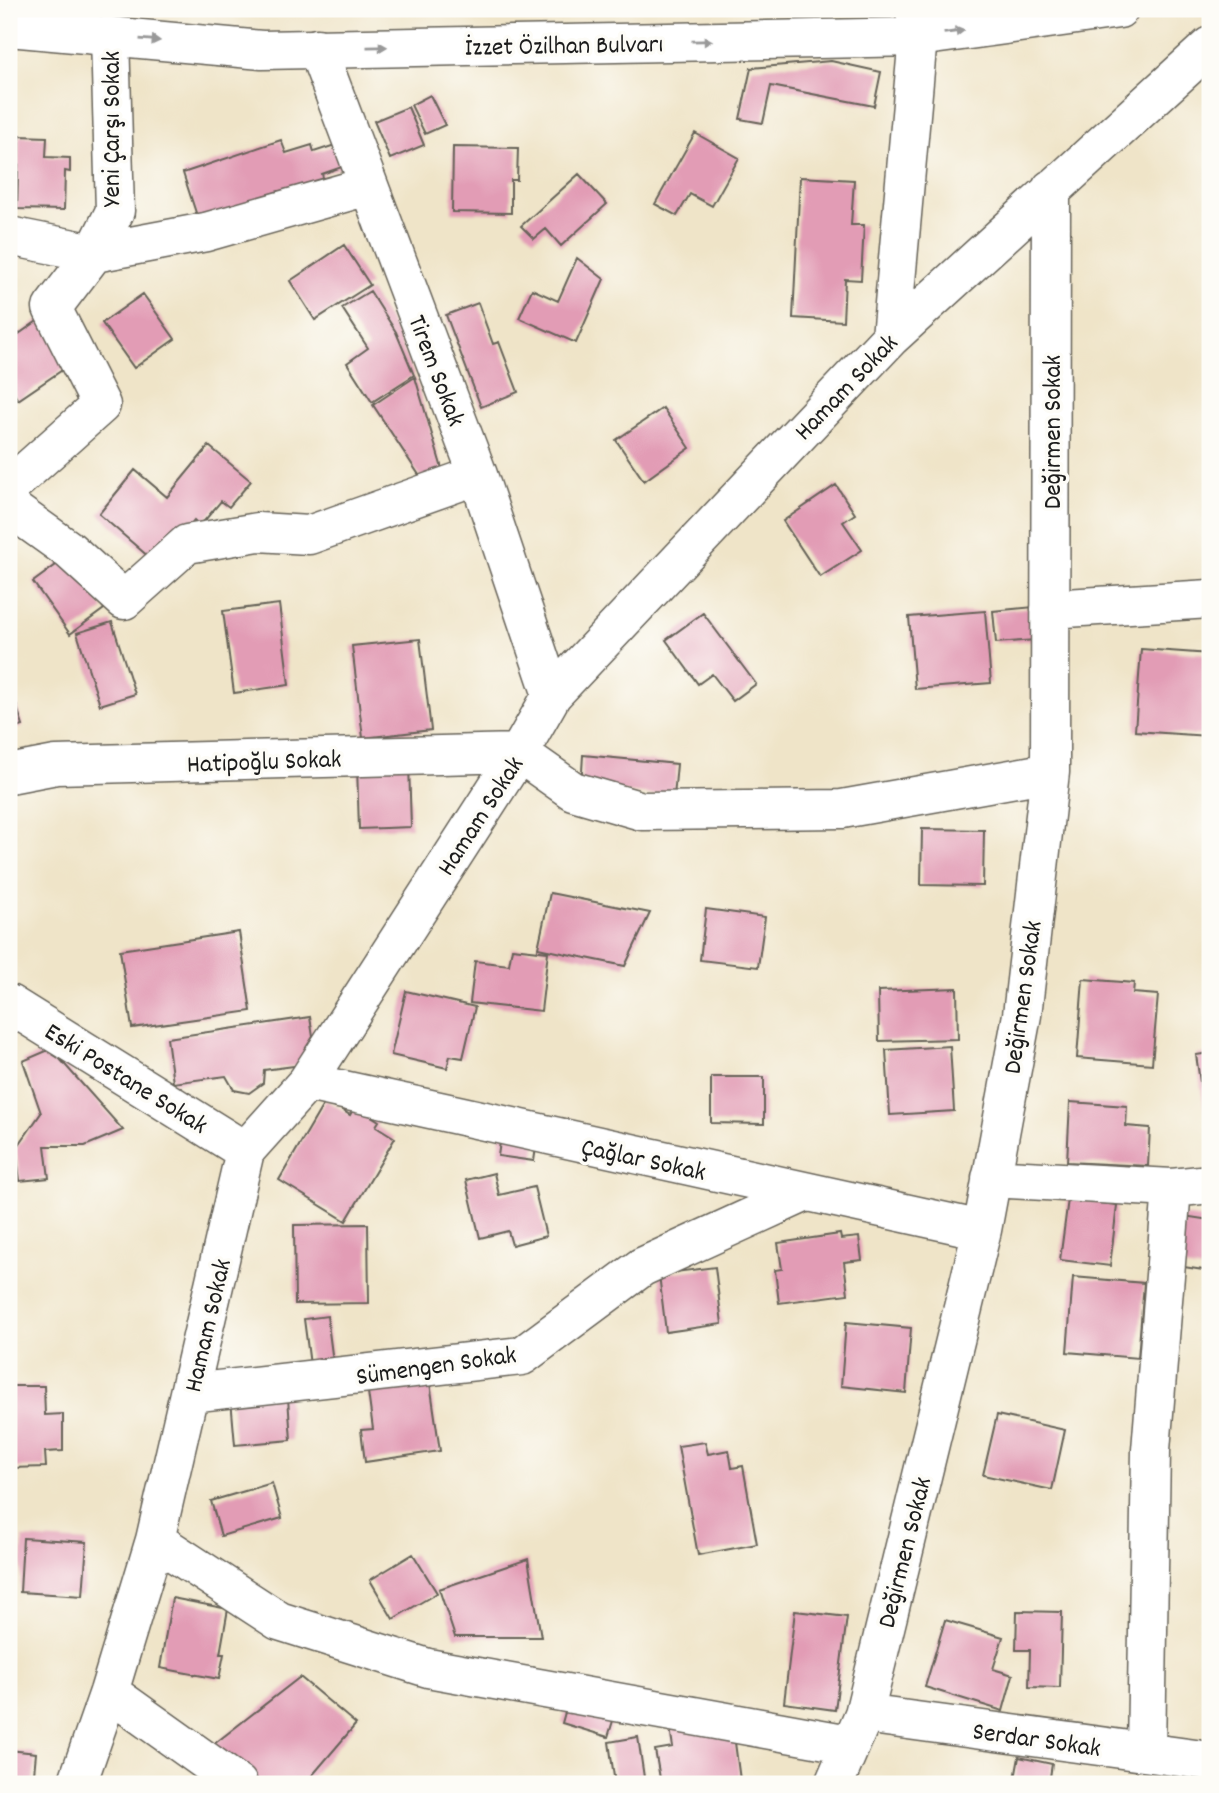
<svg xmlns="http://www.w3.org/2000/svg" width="1219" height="1793" font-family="Dekko,sans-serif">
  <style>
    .building { fill: #e29cb5 }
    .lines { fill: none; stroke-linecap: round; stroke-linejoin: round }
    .minor-casing { stroke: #666258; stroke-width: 41 }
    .major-casing { stroke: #666258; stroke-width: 41 }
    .minor { stroke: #fff; stroke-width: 38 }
    .major { stroke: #fff; stroke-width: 38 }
    .oneway { fill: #999 }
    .labels { text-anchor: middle; stroke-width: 7; stroke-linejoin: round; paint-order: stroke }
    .street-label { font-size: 26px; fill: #1c1c1c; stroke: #fdfcf7 }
  </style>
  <rect width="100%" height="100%" fill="#fdfcf7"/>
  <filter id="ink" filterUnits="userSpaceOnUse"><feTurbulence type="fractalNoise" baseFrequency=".0143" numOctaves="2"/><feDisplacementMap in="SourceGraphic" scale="14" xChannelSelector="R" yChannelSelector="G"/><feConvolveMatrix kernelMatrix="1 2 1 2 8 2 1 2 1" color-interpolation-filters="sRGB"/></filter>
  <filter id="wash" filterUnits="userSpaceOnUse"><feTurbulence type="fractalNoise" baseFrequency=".00686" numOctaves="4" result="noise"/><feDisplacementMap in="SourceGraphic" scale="28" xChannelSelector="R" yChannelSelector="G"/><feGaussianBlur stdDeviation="1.57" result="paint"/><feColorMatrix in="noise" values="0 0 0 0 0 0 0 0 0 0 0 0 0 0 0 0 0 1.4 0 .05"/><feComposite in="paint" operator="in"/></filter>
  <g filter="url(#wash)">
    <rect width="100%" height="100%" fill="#efe4c8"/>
    <g id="blocks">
      <path class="building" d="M 831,61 L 881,72 L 874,106 L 771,86 L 763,123 L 740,119 L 751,68 Z
        M 430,95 L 445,125 L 425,134 L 411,105 Z
        M 408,107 L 424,145 L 390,159 L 374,121 Z
        M 695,133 L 739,158 L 712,206 L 690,194 L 677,216 L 655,204 Z
        M 19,136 L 47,137 L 46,157 L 70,158 L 70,172 L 65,171 L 64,210 L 17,209 Z
        M 281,140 L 286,153 L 312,145 L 314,152 L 335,145 L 342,167 L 322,174 L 324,181 L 199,222 L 183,173 Z
        M 453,147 L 518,148 L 517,180 L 511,180 L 511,213 L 452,212 Z
        M 579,174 L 607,204 L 561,246 L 546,229 L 534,239 L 521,226 Z
        M 800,177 L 854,180 L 851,225 L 864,225 L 861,280 L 845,279 L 843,321 L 793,318 Z
        M 344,245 L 370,285 L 315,320 L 290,281 Z
        M 577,258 L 604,279 L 576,343 L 519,318 L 532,289 L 558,301 Z
        M 370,291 L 396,332 L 414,375 L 372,402 L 347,363 L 368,348 L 342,308 Z
        M 143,294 L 175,339 L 134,368 L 102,323 Z
        M 478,303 L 493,344 L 499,342 L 518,392 L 481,407 L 446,315 Z
        M 43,317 L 74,362 L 18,400 L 9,386 L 9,341 Z
        M 415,377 L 443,472 L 425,484 L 373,405 Z
        M 663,408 L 690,448 L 644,481 L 616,440 Z
        M 209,446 L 251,481 L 229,507 L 221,501 L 200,526 L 194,520 L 157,564 L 99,514 L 135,470 L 167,497 Z
        M 836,485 L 855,514 L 843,522 L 862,550 L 820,577 L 783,521 Z
        M 67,557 L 104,609 L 70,634 L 33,582 Z
        M 279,604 L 289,685 L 234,693 L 223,611 Z
        M 1034,607 L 1036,640 L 996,643 L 993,611 Z
        M 985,611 L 991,683 L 915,689 L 909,617 Z
        M 703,613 L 756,684 L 733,701 L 712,674 L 698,684 L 666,640 Z
        M 112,622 L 135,694 L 100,705 L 77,633 Z
        M 420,639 L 431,730 L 363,738 L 352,646 Z
        M 1141,649 L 1210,654 L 1208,736 L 1135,731 Z
        M 9,682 L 23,726 L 9,730 Z
        M 583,755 L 677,764 L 674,797 L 581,788 Z
        M 409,764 L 411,827 L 359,829 L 357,766 Z
        M 922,829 L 984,830 L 983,886 L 921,885 Z
        M 550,893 L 650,913 L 625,966 L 538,948 Z
        M 706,909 L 765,917 L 758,967 L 700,960 Z
        M 239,932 L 251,1011 L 132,1028 L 120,950 Z
        M 512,948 L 548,952 L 541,1011 L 470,1003 L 475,961 L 509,965 Z
        M 1083,979 L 1134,983 L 1133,993 L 1158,995 L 1152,1064 L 1077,1058 Z
        M 957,988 L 958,1039 L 879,1041 L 878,991 Z
        M 406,991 L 475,1007 L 463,1058 L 450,1056 L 447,1068 L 391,1055 Z
        M 310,1017 L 317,1063 L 264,1070 L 263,1083 L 249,1093 L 234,1090 L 226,1076 L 173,1083 L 167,1038 Z
        M 950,1046 L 954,1111 L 890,1115 L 886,1050 Z
        M 51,1049 L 123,1130 L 85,1146 L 45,1146 L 49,1178 L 20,1181 L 16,1149 L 41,1113 L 23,1061 Z
        M 1210,1053 L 1210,1114 L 1205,1115 L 1196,1055 Z
        M 711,1077 L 764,1077 L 764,1124 L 711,1123 Z
        M 326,1100 L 350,1115 L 355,1106 L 379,1121 L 376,1126 L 395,1138 L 346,1221 L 279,1180 Z
        M 1070,1102 L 1127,1106 L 1126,1126 L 1150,1128 L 1148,1166 L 1067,1162 Z
        M 502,1128 L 538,1134 L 534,1161 L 498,1156 Z
        M 494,1173 L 499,1195 L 534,1187 L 546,1236 L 512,1245 L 508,1231 L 480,1238 L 466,1180 Z
        M 1068,1199 L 1117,1205 L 1110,1266 L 1060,1260 Z
        M 1184,1216 L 1210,1220 L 1210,1271 L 1177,1266 Z
        M 368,1224 L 369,1303 L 295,1304 L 294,1225 Z
        M 840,1234 L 841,1239 L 859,1237 L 862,1260 L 844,1262 L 848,1294 L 779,1303 L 775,1270 L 782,1269 L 778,1243 Z
        M 715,1267 L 722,1324 L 666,1332 L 659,1274 Z
        M 1073,1277 L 1144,1283 L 1138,1358 L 1067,1352 Z
        M 327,1316 L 333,1362 L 310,1365 L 304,1319 Z
        M 846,1322 L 911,1328 L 906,1393 L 841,1386 Z
        M 430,1383 L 440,1451 L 365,1462 L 361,1430 L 373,1429 L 368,1392 Z
        M 287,1384 L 291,1440 L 235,1445 L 230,1388 Z
        M 9,1386 L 44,1386 L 45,1415 L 63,1414 L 63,1451 L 45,1452 L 46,1467 L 9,1468 Z
        M 997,1415 L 1065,1430 L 1052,1490 L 983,1475 Z
        M 705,1442 L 708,1454 L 729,1450 L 732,1468 L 743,1466 L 757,1544 L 698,1555 L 678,1446 Z
        M 272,1483 L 282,1518 L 221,1536 L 211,1501 Z
        M 23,1538 L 87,1542 L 83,1596 L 20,1592 Z
        M 413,1554 L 437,1593 L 393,1619 L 370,1580 Z
        M 528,1559 L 541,1637 L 455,1637 L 439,1589 Z
        M 172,1598 L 228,1609 L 220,1654 L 224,1654 L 219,1679 L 160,1668 Z
        M 795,1611 L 847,1617 L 835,1710 L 784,1703 Z
        M 1017,1611 L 1062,1612 L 1060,1688 L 1029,1687 L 1030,1650 L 1016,1650 Z
        M 945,1620 L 1003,1637 L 993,1669 L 1013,1675 L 1003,1711 L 925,1687 Z
        M 300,1677 L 356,1724 L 305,1784 L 252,1784 L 209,1748 Z
        M 569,1698 L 616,1711 L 608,1737 L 562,1723 Z
        M 732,1720 L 740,1780 L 712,1784 L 661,1784 L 655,1750 L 673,1747 L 670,1728 Z
        M 638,1737 L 645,1784 L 615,1784 L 609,1742 Z
        M 9,1750 L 36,1753 L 33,1784 L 9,1784 Z
        M 1019,1757 L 1052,1764 L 1049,1784 L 1014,1784 Z"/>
    </g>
  </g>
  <g filter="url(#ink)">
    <use href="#blocks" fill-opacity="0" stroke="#666258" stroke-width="2"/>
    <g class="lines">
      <defs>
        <path id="minor" d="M 317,48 L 478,475 L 552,695
          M 9,236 L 94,253 L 206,232 L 368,186
          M 891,337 L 918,37 L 915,9
          M 9,487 L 101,405 L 52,308 L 94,253 L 115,211 L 110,36
          M 9,507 L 69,550 L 124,600 L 187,544 L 258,532 L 309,535 L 478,475
          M 1050,609 L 1210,599
          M 9,774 L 56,765 L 519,753 L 573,791 L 642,811 L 842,809 L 1050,772
          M 9,1004 L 245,1151
          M 307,1082 L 982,1230
          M 991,1178 L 1172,1188 L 1210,1184
          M 190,1393 L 522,1356 L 642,1267 L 806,1192
          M 155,1540 L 279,1621 L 428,1668 L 849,1744
          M 109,1692 L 238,1784
          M 864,1714 L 1210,1761
          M 1146,1752 L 1151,1450 L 1172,1188
          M 77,1784 L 109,1692 L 155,1540 L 245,1151 L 307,1082 L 519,753 L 552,695 L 891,337 L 1210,46
          M 834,1784 L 864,1714 L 982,1230 L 1022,1015 L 1050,772 L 1051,189"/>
        <path id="major" d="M 9,27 L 262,50 L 918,37 L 1119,9"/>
      </defs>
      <use href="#minor" class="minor-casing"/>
      <use href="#major" class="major-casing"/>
      <use href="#minor" class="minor"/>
      <use href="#major" class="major"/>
    </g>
    <defs><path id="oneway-solid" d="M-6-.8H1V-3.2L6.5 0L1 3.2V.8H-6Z" transform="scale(1.75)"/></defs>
    <g class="oneway">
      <use href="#oneway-solid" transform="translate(954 32) rotate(-8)"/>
      <use href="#oneway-solid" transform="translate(150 40) rotate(5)"/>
      <use href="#oneway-solid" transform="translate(702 41) rotate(-1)"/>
      <use href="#oneway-solid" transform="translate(377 47) rotate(-1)"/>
    </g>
  </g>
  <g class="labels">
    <g class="street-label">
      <text transform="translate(564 44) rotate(-1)" y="9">İzzet Özilhan Bulvarı</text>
      <text transform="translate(110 129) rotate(-90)" y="9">Yeni Çarşı Sokak</text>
      <text transform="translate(438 370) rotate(69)" y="9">Tirem Sokak</text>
      <text transform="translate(845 386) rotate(-46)" y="9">Hamam Sokak</text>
      <text transform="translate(1051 432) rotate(-90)" y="9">Değirmen Sokak</text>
      <text transform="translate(264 760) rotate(-2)" y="9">Hatipoğlu Sokak</text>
      <text transform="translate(479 815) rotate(-57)" y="9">Hamam Sokak</text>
      <text transform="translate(1021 997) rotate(-82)" y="9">Değirmen Sokak</text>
      <text transform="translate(127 1077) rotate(32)" y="9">Eski Postane Sokak</text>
      <text transform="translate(644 1158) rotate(12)" y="9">Çağlar Sokak</text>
      <text transform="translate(206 1325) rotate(-77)" y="9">Hamam Sokak</text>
      <text transform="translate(436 1364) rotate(-8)" y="9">Sümengen Sokak</text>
      <text transform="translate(903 1552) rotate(-76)" y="9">Değirmen Sokak</text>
      <text transform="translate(1037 1738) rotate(8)" y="9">Serdar Sokak</text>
    </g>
  </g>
  <rect width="1219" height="1793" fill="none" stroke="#fdfcf7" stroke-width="35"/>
</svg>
